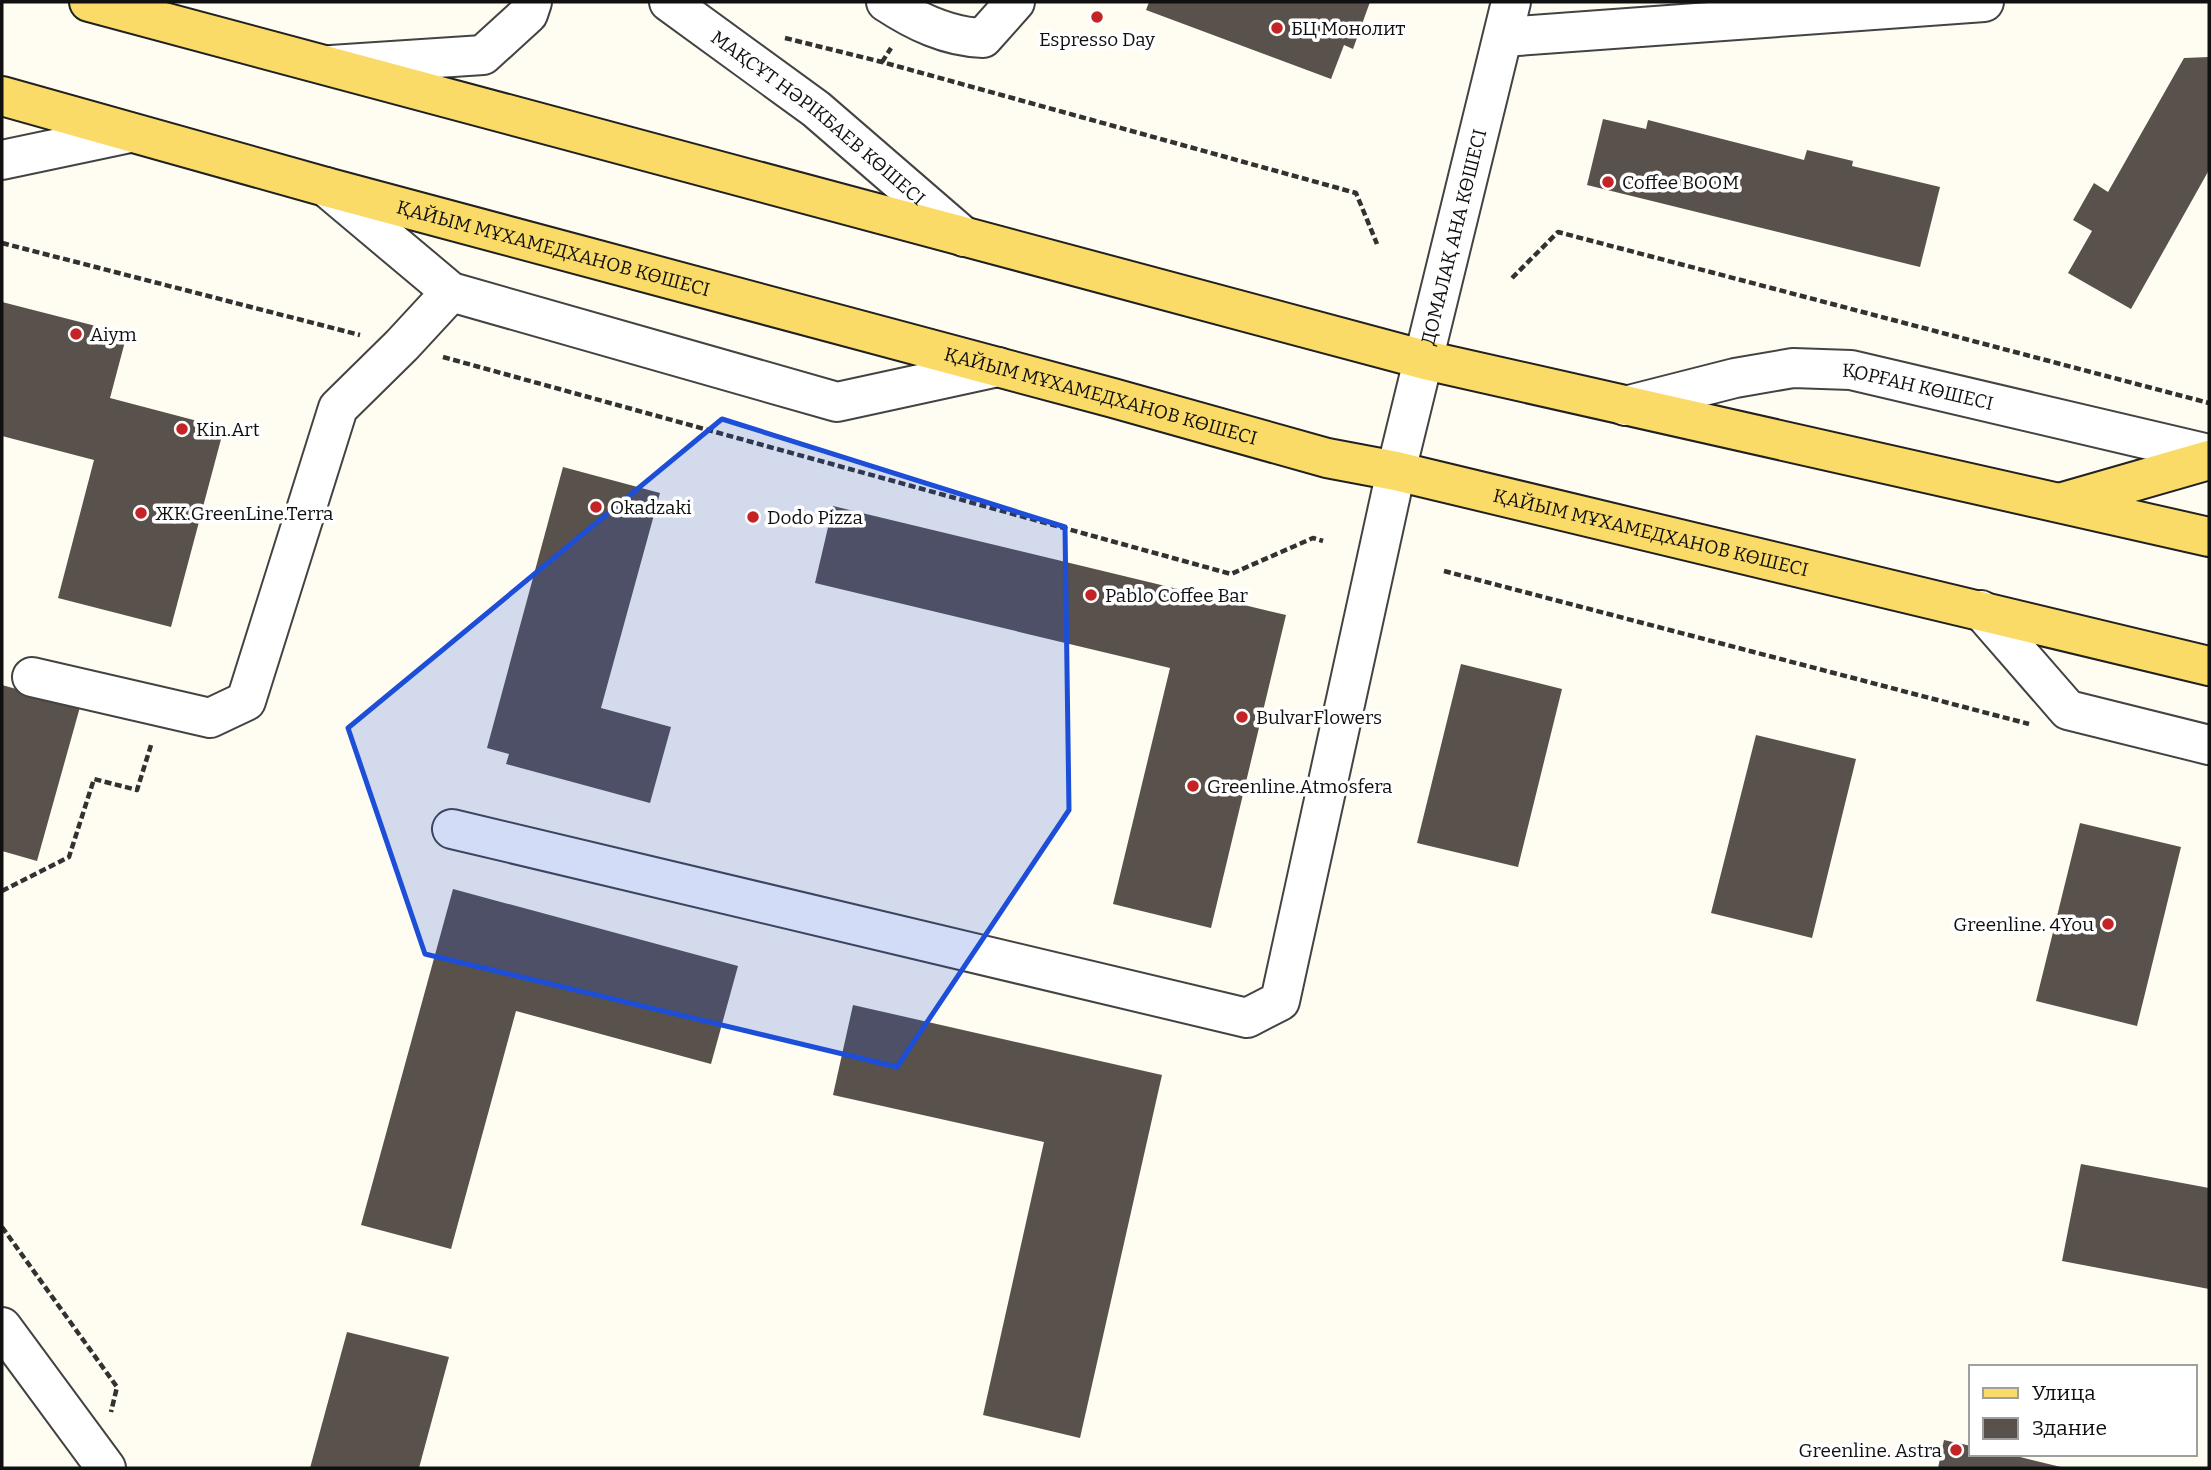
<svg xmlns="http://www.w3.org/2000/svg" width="2211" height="1470" font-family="Bitter,serif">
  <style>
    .building { fill: #59514c }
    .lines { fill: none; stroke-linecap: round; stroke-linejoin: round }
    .minor-casing { stroke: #434343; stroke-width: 42 }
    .major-casing { stroke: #212121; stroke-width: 42 }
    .path { stroke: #323232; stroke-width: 4.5; stroke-dasharray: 7 3.5; stroke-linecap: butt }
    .minor { stroke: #fff; stroke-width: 38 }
    .major { stroke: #fbdb67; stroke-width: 38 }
    .marked { fill: #1d4ed8; fill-opacity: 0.2; stroke: #1d4ed8; stroke-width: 5; stroke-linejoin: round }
    .poi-dot { fill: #c42426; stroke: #fff; stroke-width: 2.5 }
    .labels { text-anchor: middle; stroke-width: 7; stroke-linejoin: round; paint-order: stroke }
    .poi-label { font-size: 19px; fill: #101010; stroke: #fff; text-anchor: start }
    .street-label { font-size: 19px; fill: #101010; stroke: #fff }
  </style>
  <rect width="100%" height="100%" fill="#fffdf2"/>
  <path class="building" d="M 1149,2 L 1370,2 L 1353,49 L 1344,45 L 1331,79 L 1146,10 Z
    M 2209,57 L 2209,170 L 2131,309 L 2068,273 L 2092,231 L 2073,220 L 2094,183 L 2108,192 L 2184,58 Z
    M 1603,119 L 1646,129 L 1648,120 L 1804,160 L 1807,150 L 1853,161 L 1852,166 L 1940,187 L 1920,267 L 1587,185 Z
    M 2,302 L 127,334 L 110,398 L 224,428 L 171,627 L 58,598 L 94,460 L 2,436 Z
    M 563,467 L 660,493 L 601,708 L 671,727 L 650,803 L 506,764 L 509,754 L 487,748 Z
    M 833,506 L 1286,615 L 1211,928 L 1113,904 L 1170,668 L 815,583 Z
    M 1461,664 L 1562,689 L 1518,867 L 1417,843 Z
    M 2,685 L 80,707 L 37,861 L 2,851 Z
    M 1756,735 L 1856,759 L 1812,938 L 1711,913 Z
    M 2080,823 L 2181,847 L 2137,1026 L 2036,1001 Z
    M 453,889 L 738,966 L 711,1064 L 516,1011 L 451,1249 L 361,1225 Z
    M 853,1005 L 1162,1075 L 1080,1438 L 983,1415 L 1044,1142 L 833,1095 Z
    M 2081,1164 L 2209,1188 L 2209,1289 L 2062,1261 Z
    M 347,1332 L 449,1357 L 419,1468 L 310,1468 Z
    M 1944,1440 L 1971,1446 L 1971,1454 L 2008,1454 L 2065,1468 L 1938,1468 Z"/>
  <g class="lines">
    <defs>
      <g id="minor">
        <path id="s1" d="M 669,2 L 816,109 L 964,237"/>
        <path d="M 886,2 C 915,21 947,37 983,38 L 1015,2"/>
        <path d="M 1503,37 L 1984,2"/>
        <path d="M 331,65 L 483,55 L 528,14 L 532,2"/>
        <path d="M 2,160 L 130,133"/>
        <path d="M 326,187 L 451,292 L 837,402 L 998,367"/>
        <path id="s2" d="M 1625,406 L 1735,378 L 1793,368 L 1851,370 L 2209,454"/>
        <path d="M 1981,610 L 2068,710 L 2209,745"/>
        <path d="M 32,677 L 210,718 L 246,701 L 338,408 L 402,345 L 451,292"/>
        <path id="s3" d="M 452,829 L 1247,1018 L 1280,1001 L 1396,471 L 1511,2"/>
        <path d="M 2,1327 L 106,1468"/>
      </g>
      <g id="major">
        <path d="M 89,2 L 1425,360 L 2209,537"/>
        <path id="s4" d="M 2,96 L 326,187 L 1113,398 L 1327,458 L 1396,471 L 2209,666"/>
        <path d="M 2063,502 L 2209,460"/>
      </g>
    </defs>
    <use href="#minor" class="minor-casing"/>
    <use href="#major" class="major-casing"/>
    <path class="path" d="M 785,38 L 882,62 L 1356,193 L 1377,244
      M 882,62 L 891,48
      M 2,243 L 360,335
      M 1512,278 L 1558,232 L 2209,403
      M 443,357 L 1231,574 L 1313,538 L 1323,541
      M 1444,571 L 2029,724
      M 2,891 L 69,857 L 94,779 L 137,790 L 152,742
      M 2,1227 L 117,1387 L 111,1412"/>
    <use href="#minor" class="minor"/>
    <use href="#major" class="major"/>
  </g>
  <path class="marked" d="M 722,419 L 1065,527 L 1069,810 L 897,1067 L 425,954 L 348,728 Z"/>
  <g class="poi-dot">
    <circle cx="1097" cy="17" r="7"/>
    <circle cx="1277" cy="28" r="7"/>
    <circle cx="1608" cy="182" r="7"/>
    <circle cx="76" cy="334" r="7"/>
    <circle cx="182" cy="429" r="7"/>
    <circle cx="596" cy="507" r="7"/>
    <circle cx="141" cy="513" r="7"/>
    <circle cx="753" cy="517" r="7"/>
    <circle cx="1091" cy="595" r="7"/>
    <circle cx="1242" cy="717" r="7"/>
    <circle cx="1193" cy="786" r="7"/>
    <circle cx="2108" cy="924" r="7"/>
    <circle cx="1956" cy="1450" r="7"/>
  </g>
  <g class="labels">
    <g class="poi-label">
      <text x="1291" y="35">БЦ Монолит</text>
      <text x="1097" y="46" text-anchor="middle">Espresso Day</text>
      <text x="1622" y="189">Coffee BOOM</text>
      <text x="90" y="341">Aiym</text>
      <text x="196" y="436">Kin.Art</text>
      <text x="610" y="514">Okadzaki</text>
      <text x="155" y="520">ЖК.GreenLine.Terra</text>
      <text x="767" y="524">Dodo Pizza</text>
      <text x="1105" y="602">Pablo Coffee Bar</text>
      <text x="1256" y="724">BulvarFlowers</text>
      <text x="1207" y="793">Greenline.Atmosfera</text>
      <text x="2094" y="931" text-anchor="end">Greenline. 4You</text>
      <text x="1942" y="1457" text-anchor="end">Greenline. Astra</text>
    </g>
    <g class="street-label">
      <text dy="7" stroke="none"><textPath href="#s1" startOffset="189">МАҚСҰТ НӘРІКБАЕВ КӨШЕСІ</textPath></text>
      <text dy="7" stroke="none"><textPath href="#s3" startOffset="1638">ДОМАЛАҚ АНА КӨШЕСІ</textPath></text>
      <text dy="7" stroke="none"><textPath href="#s4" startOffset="572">ҚАЙЫМ МҰХАМЕДХАНОВ КӨШЕСІ</textPath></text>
      <text dy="7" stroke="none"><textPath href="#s2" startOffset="299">ҚОРҒАН КӨШЕСІ</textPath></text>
      <text dy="7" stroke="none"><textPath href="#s4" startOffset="1139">ҚАЙЫМ МҰХАМЕДХАНОВ КӨШЕСІ</textPath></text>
      <text dy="7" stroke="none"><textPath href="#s4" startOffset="1706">ҚАЙЫМ МҰХАМЕДХАНОВ КӨШЕСІ</textPath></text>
    </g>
  </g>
  <rect width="2211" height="1470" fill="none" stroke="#101010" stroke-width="7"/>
  <rect x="1969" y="1365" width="228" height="91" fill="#ffffff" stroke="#9f9f9f" stroke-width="2"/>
  <rect x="1983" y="1388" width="35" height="10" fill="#fbdb67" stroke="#9f9f9f" stroke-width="2"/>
  <text x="2032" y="1400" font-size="21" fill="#101010">Улица</text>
  <rect x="1983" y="1418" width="35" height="21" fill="#59514c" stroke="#9f9f9f" stroke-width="2"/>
  <text x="2032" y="1435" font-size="21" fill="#101010">Здание</text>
</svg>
